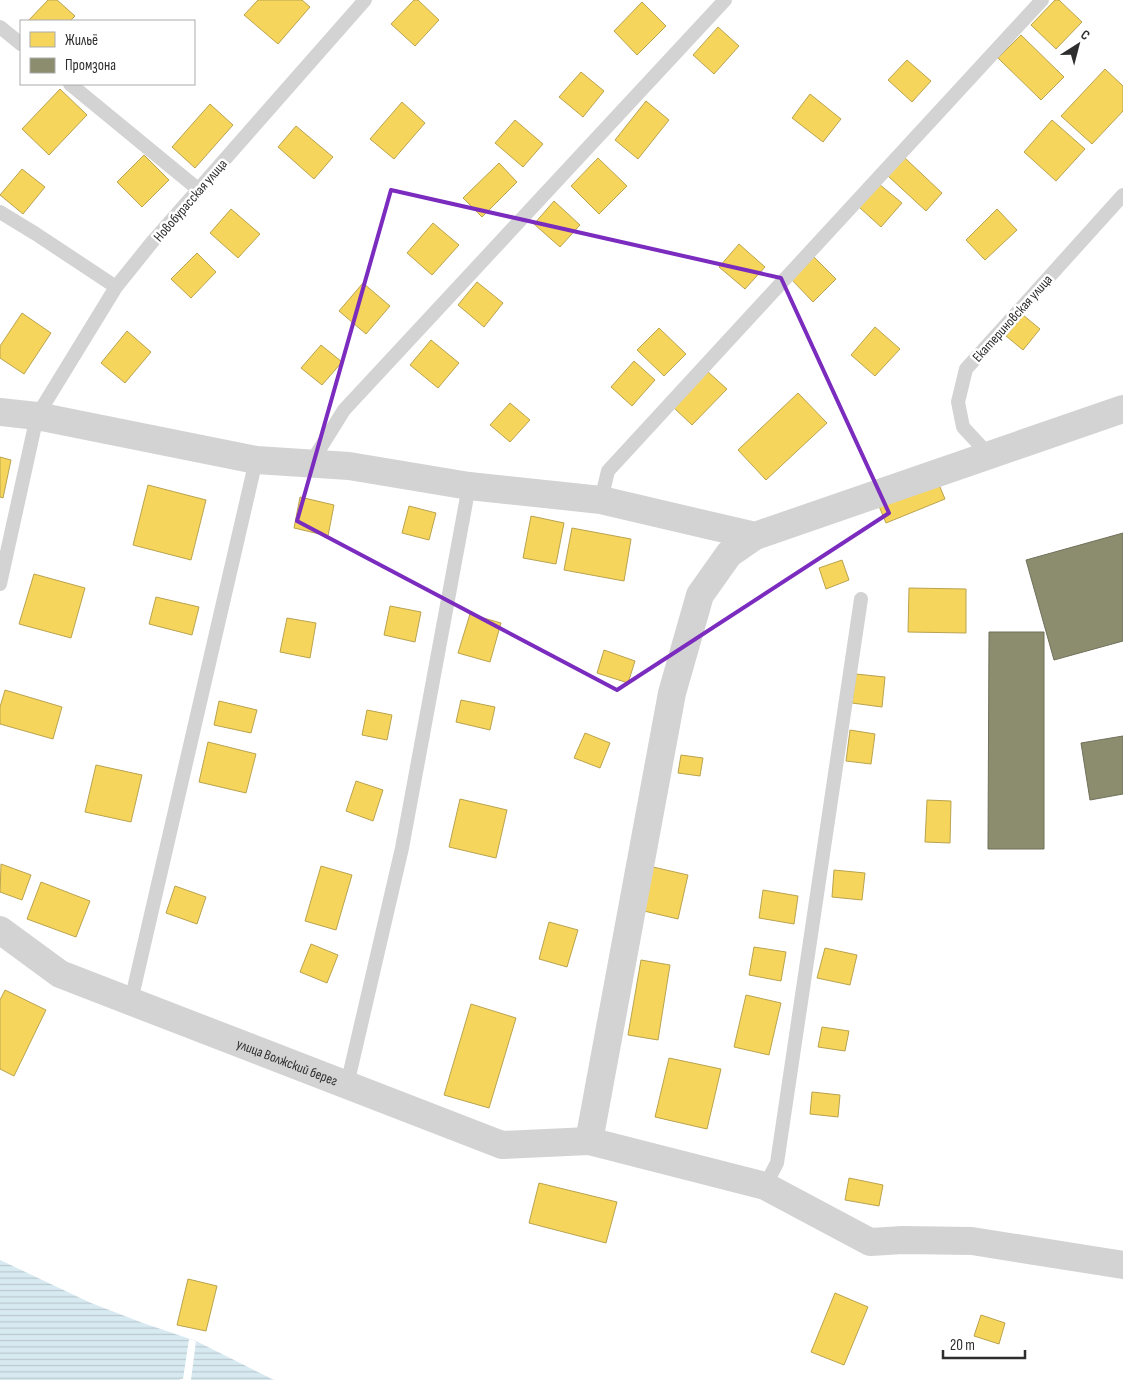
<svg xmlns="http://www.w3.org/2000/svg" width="1123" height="1380" font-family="'Sofia Sans Condensed',sans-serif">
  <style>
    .water { fill: url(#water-rules) }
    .pier { fill: #fff }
    .homes { fill: #f6d55c; stroke: #baa34e }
    .industry { fill: #8c8c6e; stroke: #70705b }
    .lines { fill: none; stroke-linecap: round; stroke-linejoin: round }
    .service { stroke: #d3d3d3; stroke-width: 14 }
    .minor { stroke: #d3d3d3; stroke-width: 28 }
    .marked { fill: none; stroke: #7b2cbf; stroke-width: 4; stroke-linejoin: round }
    .labels { text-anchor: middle; stroke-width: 5; stroke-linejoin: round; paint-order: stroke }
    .street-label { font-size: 14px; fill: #2e2e2e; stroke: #fff }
  </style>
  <defs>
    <pattern id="water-rules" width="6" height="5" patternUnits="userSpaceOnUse" patternTransform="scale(1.25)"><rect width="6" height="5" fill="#d8eaf1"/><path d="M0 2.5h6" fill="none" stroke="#bac9cf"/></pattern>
  </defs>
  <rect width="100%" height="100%" fill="#fff"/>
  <path class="water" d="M 0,1260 L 91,1303 L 143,1323 L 196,1341 L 274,1380 L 0,1380 Z"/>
  <path class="pier" d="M 189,1339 L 196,1341 L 191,1380 L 180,1380 L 180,1379 L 183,1379 Z"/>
  <path class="homes" d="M 48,0 L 57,0 L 75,16 L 70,21 L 28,21 Z
    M 258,0 L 302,0 L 310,7 L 278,44 L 244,15 Z
    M 414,0 L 418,0 L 439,20 L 415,46 L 391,24 Z
    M 1055,0 L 1059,0 L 1082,22 L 1056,49 L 1031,25 Z
    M 642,2 L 666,26 L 637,55 L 614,31 Z
    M 718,27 L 739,46 L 714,74 L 693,55 Z
    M 1021,35 L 1064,77 L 1041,100 L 998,58 Z
    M 907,60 L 931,81 L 912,102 L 888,80 Z
    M 1105,69 L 1123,86 L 1123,111 L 1092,144 L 1061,116 Z
    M 581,72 L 604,91 L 583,117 L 559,97 Z
    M 60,89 L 87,115 L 49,155 L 22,129 Z
    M 810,94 L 841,119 L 823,142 L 792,118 Z
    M 646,101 L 669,120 L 638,159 L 615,140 Z
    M 402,102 L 425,123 L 394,159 L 370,139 Z
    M 210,104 L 233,125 L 195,168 L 172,147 Z
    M 515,120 L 543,144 L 523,167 L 495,143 Z
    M 1052,120 L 1085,149 L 1056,181 L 1024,152 Z
    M 296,126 L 333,157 L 314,179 L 278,147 Z
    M 144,155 L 169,180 L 142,207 L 117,182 Z
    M 598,158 L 627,186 L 599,214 L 571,186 Z
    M 905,158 L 942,193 L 926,211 L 888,176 Z
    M 499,163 L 517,182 L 482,217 L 463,198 Z
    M 22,169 L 45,187 L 23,214 L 0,195 Z
    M 879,184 L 902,203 L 881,227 L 859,207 Z
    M 554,201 L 580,225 L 560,247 L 534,224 Z
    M 231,209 L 260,234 L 238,258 L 210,233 Z
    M 997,209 L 1017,230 L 985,260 L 966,240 Z
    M 433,223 L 459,245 L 432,275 L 407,253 Z
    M 739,244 L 765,267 L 745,289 L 719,267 Z
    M 197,253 L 216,272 L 191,298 L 171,279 Z
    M 814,257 L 836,279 L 813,302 L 792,280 Z
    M 477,282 L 503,303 L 484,327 L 458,305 Z
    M 363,283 L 390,306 L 366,334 L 339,311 Z
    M 22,313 L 51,333 L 24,374 L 0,358 L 0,346 Z
    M 1023,315 L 1040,329 L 1023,350 L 1006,336 Z
    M 875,327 L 900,349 L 875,376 L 851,355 Z
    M 659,328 L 686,354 L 664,376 L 637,350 Z
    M 127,331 L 151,352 L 125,383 L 101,363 Z
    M 431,340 L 459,363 L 438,388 L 410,365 Z
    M 321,345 L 342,362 L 322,385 L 301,368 Z
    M 634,361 L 655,380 L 632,406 L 611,387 Z
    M 707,371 L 727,389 L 692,425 L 673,407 Z
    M 798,393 L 827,423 L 766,480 L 738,450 Z
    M 510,403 L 530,420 L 510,442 L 490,425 Z
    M 0,457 L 11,460 L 3,498 L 0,497 Z
    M 935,475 L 945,499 L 886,523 L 876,499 Z
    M 148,485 L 206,500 L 191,560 L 133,545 Z
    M 300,497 L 334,505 L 328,536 L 294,528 Z
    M 409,506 L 436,513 L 429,540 L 402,533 Z
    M 531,516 L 564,523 L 556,564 L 523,558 Z
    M 572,528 L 631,539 L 624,581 L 564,570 Z
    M 842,560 L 849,580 L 826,589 L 819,568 Z
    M 34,574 L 85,588 L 71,638 L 19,624 Z
    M 909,588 L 966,589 L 966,633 L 908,632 Z
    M 156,597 L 199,607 L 192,635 L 149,624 Z
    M 390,606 L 421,612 L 415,642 L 384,635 Z
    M 470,614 L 501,623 L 490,662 L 458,653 Z
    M 287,618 L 316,623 L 310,658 L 280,652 Z
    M 604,650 L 635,661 L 628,683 L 597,673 Z
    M 856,674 L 885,677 L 882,707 L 852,703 Z
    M 5,690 L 62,707 L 53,739 L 0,724 L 0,707 Z
    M 461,700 L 495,707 L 490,730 L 456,722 Z
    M 219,701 L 257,710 L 251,733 L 214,725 Z
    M 367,710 L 392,715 L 387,740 L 362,735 Z
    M 850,730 L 875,734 L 871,764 L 846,761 Z
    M 585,733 L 610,743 L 600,768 L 574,758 Z
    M 208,742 L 256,754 L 246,793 L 199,782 Z
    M 681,755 L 703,758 L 700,776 L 678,773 Z
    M 96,765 L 142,775 L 131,822 L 85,812 Z
    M 356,781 L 383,790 L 373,821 L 346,811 Z
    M 460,799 L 507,810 L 496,858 L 449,847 Z
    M 927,800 L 951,801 L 950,843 L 925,842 Z
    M 1,864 L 31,875 L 22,900 L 0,892 Z
    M 321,866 L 352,875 L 336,930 L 305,921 Z
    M 653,867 L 688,875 L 678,919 L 644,911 Z
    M 834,870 L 865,873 L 862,900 L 832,897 Z
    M 41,882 L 90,901 L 76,937 L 27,919 Z
    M 175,886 L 206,897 L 197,924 L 166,913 Z
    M 763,890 L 798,896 L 794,924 L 759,918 Z
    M 549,922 L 578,930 L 567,967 L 539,959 Z
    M 311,944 L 338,955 L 327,983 L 300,972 Z
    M 754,947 L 786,952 L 781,981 L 749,975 Z
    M 825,948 L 857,955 L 850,985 L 817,978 Z
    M 641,960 L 670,965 L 658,1040 L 628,1035 Z
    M 5,990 L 46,1010 L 14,1076 L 0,1069 L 0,1000 Z
    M 746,995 L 781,1003 L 769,1055 L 734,1047 Z
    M 471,1004 L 516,1018 L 489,1108 L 444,1095 Z
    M 822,1027 L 849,1031 L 845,1051 L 818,1047 Z
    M 669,1058 L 721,1069 L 707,1129 L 655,1117 Z
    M 812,1092 L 840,1095 L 838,1117 L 810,1114 Z
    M 849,1178 L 883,1185 L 879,1206 L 845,1200 Z
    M 539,1183 L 617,1202 L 606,1243 L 529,1223 Z
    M 188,1279 L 217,1286 L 206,1331 L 177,1325 Z
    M 835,1293 L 868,1307 L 844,1365 L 811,1352 Z
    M 981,1315 L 1005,1323 L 999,1344 L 974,1336 Z"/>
  <path class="industry" d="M 1123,533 L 1123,641 L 1054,660 L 1026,560 Z
    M 989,632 L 1044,632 L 1044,849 L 988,849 Z
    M 1123,736 L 1123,794 L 1090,800 L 1081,743 Z"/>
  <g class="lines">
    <path class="service" d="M 0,27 L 21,44
      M 70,84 L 199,190
      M 0,212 L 36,234 L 116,287
      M 988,454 L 963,427 L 958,402 L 966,369 L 1123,195
      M 311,463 L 344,410 L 725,0
      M 601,500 L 608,471 L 1042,0
      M 0,584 L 37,416 L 116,287 L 153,241 L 365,0
      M 131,1001 L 256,460
      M 347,1085 L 402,848 L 469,486
      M 765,1186 L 777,1163 L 861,599"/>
    <g class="minor">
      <path d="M 0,412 L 37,416 L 256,460 L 349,466 L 469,486 L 601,500 L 755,536"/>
      <path id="s1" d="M 0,930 L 60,974 L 502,1145 L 589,1141 L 765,1186 L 870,1242 L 903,1240 L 972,1241 L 1123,1265"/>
      <path d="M 589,1141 L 672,693 L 700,595 L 729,554 L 755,536 L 1123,409"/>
    </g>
  </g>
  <path class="marked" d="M 391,190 L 781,278 L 889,513 L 617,690 L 297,521 Z"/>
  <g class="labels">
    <g class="street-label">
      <text transform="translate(190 200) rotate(-49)" y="5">Новобурасская улица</text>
      <text transform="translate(1012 318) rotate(-48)" y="5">Екатериновская улица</text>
      <text dy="5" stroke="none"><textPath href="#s1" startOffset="318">улица Волжский берег</textPath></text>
    </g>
  </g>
  <rect x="20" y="20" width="175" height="65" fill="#ffffff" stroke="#ababab"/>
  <rect x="30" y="32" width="25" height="15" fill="#f6d55c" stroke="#ababab"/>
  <text x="65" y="45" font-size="15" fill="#2e2e2e">Жильё</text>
  <rect x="30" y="58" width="25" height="15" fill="#8c8c6e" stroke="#ababab"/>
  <text x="65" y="70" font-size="15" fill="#2e2e2e">Промзона</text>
  <g transform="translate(1078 45) rotate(36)" stroke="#ffffff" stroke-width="4" paint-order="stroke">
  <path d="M0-4L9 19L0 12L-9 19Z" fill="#2e2e2e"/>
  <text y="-8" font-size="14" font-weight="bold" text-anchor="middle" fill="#2e2e2e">С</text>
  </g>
  <path d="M943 1350v8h82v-8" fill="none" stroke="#2e2e2e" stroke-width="2.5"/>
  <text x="950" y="1350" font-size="15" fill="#2e2e2e" stroke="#ffffff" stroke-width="4" paint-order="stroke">20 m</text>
</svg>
